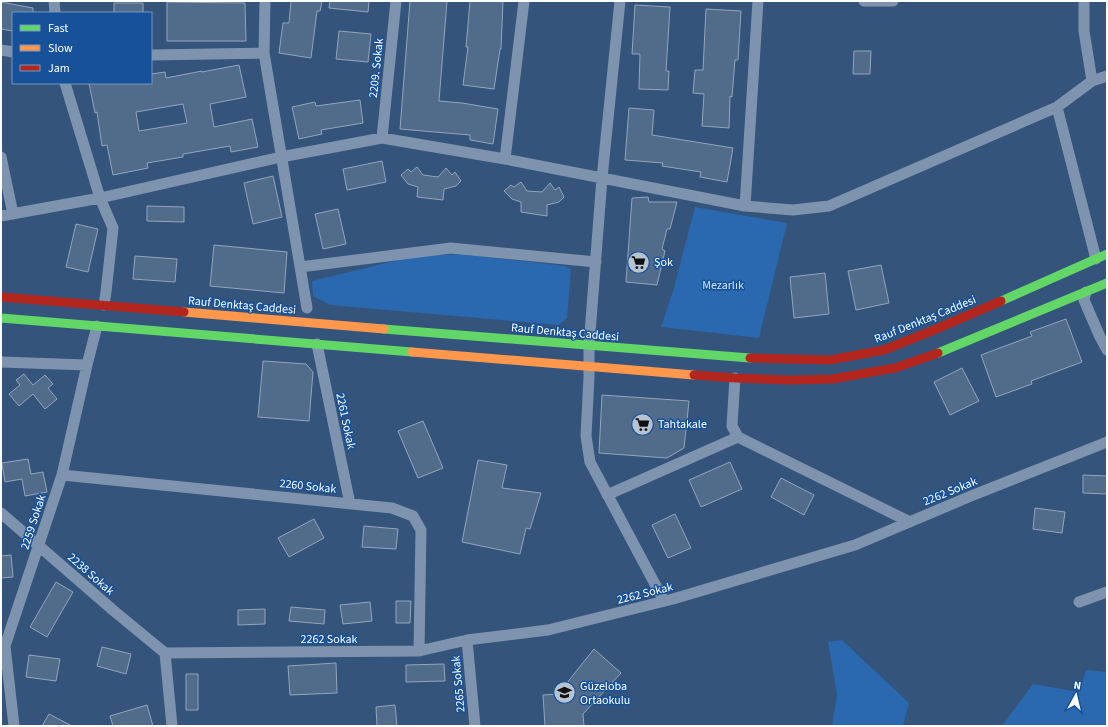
<svg xmlns="http://www.w3.org/2000/svg" width="1108" height="727" font-family="'Source Sans 3',sans-serif">
  <style>
    .green { fill: #2a68af }
    .building { fill: #516b8a; stroke: #93a5bb; fill-rule: evenodd }
    .lines { fill: none; stroke-linecap: round; stroke-linejoin: round }
    .street { stroke: #7e94ae; stroke-width: 11 }
    .fast { stroke: #63d668; stroke-width: 9 }
    .slow { stroke: #ff974d; stroke-width: 9 }
    .jam { stroke: #b3261e; stroke-width: 9 }
    .labels { text-anchor: middle; stroke-width: 3; stroke-linejoin: round; paint-order: stroke }
    .street-label { font-size: 12px; fill: #fff; stroke: #16519a }
    .poi-label { font-size: 12px; fill: #fff; stroke: #16519a; text-anchor: start }
    .park-label { font-size: 12px; fill: #d2e6fc; stroke: #16519a }
  </style>
  <rect width="100%" height="100%" fill="#34547c"/>
  <path class="green" d="M 695,207 L 787,223 L 759,338 L 661,327 L 674,288 Z
    M 461,254 L 565,266 L 571,270 L 567,318 L 559,325 L 330,305 L 313,296 L 312,281 L 415,256 Z
    M 842,640 L 909,703 L 903,726 L 832,726 L 837,694 L 828,642 Z
    M 1086,670 L 1107,672 L 1107,726 L 1002,726 L 1033,684 L 1079,692 Z"/>
  <path class="building" d="M 291,1 L 322,1 L 320,11 L 317,11 L 311,58 L 279,53 L 283,23 L 289,23 Z
    M 330,1 L 369,1 L 368,12 L 329,8 Z
    M 410,1 L 447,1 L 439,101 L 462,103 L 498,109 L 493,144 L 470,140 L 470,135 L 400,129 Z
    M 470,1 L 503,1 L 501,49 L 500,49 L 494,89 L 463,85 L 468,47 L 466,47 Z
    M 1,2 L 33,8 L 33,13 L 13,13 L 13,31 L 1,29 Z
    M 167,2 L 245,3 L 246,41 L 167,41 Z
    M 114,3 L 143,3 L 143,13 L 114,13 Z
    M 635,5 L 670,7 L 666,71 L 669,71 L 668,90 L 639,89 L 640,54 L 632,54 Z
    M 706,9 L 741,11 L 738,60 L 735,60 L 732,97 L 730,96 L 729,128 L 702,126 L 704,94 L 693,93 L 695,70 L 703,70 Z
    M 339,31 L 371,34 L 368,62 L 336,59 Z
    M 854,51 L 871,51 L 870,74 L 853,74 Z
    M 239,65 L 246,97 L 210,104 L 214,127 L 252,119 L 258,147 L 231,152 L 230,146 L 183,154 L 183,157 L 147,163 L 148,168 L 113,175 L 107,145 L 102,146 L 97,112 L 95,113 L 89,83 L 151,83 L 151,74 L 165,72 L 166,78 L 202,71 L 202,72 ZM 183,104 L 187,123 L 139,131 L 136,112 Z
    M 360,100 L 363,123 L 321,130 L 322,134 L 299,139 L 292,107 L 315,102 L 316,106 Z
    M 629,108 L 654,110 L 652,135 L 733,148 L 727,182 L 700,177 L 701,172 L 662,166 L 663,163 L 625,160 Z
    M 382,161 L 386,182 L 347,190 L 343,169 Z
    M 417,167 L 423,175 L 438,177 L 446,168 L 452,175 L 455,172 L 461,181 L 456,186 L 444,189 L 443,200 L 417,197 L 418,187 L 408,184 L 401,175 L 408,169 L 411,172 Z
    M 273,176 L 282,217 L 253,224 L 244,183 Z
    M 521,182 L 527,191 L 542,192 L 550,183 L 555,190 L 559,187 L 564,197 L 559,202 L 547,205 L 547,216 L 521,212 L 521,202 L 512,199 L 504,191 L 511,185 L 514,187 Z
    M 648,197 L 649,202 L 677,202 L 670,229 L 667,229 L 662,249 L 665,251 L 657,285 L 626,282 L 632,198 Z
    M 147,206 L 184,207 L 184,222 L 147,221 Z
    M 338,209 L 346,244 L 323,249 L 315,214 Z
    M 76,224 L 98,229 L 88,272 L 66,267 Z
    M 214,245 L 287,252 L 284,293 L 210,286 Z
    M 135,256 L 177,259 L 175,282 L 133,279 Z
    M 881,265 L 889,303 L 856,310 L 848,271 Z
    M 825,273 L 829,314 L 794,318 L 790,277 Z
    M 1066,319 L 1082,362 L 1031,381 L 1032,384 L 996,397 L 981,355 L 1032,336 L 1030,332 Z
    M 263,361 L 306,364 L 313,372 L 309,421 L 258,417 Z
    M 962,368 L 979,401 L 950,415 L 934,382 Z
    M 24,374 L 33,385 L 45,375 L 53,384 L 48,388 L 57,399 L 45,409 L 33,394 L 19,406 L 9,394 L 20,385 L 16,380 Z
    M 602,395 L 689,401 L 684,448 L 667,458 L 599,453 Z
    M 423,421 L 443,468 L 418,478 L 398,431 Z
    M 28,459 L 31,474 L 43,472 L 47,492 L 25,496 L 22,479 L 5,482 L 2,463 Z
    M 478,460 L 507,465 L 502,488 L 541,493 L 530,529 L 526,528 L 520,554 L 462,542 Z
    M 730,462 L 742,489 L 701,507 L 689,480 Z
    M 1083,475 L 1107,476 L 1107,494 L 1083,493 Z
    M 781,478 L 814,495 L 804,515 L 771,497 Z
    M 1035,508 L 1065,512 L 1062,533 L 1033,529 Z
    M 675,514 L 691,548 L 668,558 L 652,525 Z
    M 314,519 L 324,538 L 289,557 L 278,538 Z
    M 364,526 L 398,529 L 396,549 L 362,547 Z
    M 11,555 L 13,577 L 1,578 L 1,556 Z
    M 56,582 L 73,592 L 47,637 L 30,627 Z
    M 396,601 L 411,601 L 410,623 L 396,623 Z
    M 370,602 L 372,621 L 343,624 L 340,605 Z
    M 291,607 L 325,610 L 324,624 L 289,621 Z
    M 265,609 L 265,624 L 238,625 L 238,610 Z
    M 102,647 L 131,654 L 126,674 L 97,666 Z
    M 594,649 L 621,673 L 583,714 L 584,726 L 545,726 L 543,695 L 558,694 Z
    M 29,655 L 60,659 L 56,681 L 26,677 Z
    M 336,663 L 337,693 L 290,695 L 288,666 Z
    M 444,664 L 445,681 L 406,682 L 406,665 Z
    M 186,674 L 198,674 L 198,710 L 186,710 Z
    M 147,705 L 153,726 L 113,726 L 110,716 Z
    M 395,705 L 397,726 L 377,726 L 376,707 Z
    M 49,714 L 72,726 L 42,726 Z"/>
  <g class="lines">
    <path class="street" d="M 54,1 L 55,13
      M 265,1 L 264,53 L 307,308
      M 620,1 L 602,178 L 589,346 L 589,377 L 586,436 L 590,462 L 664,601
      M 864,1 L 893,1
      M 1084,1 L 1084,31 L 1092,81
      M 1,50 L 13,52
      M 151,55 L 264,53
      M 65,83 L 100,198 L 113,228 L 106,292 L 104,305
      M 1057,107 L 1096,259
      M 382,138 L 396,1
      M 1,157 L 13,214
      M 505,159 L 524,1
      M 745,206 L 758,1
      M 1,216 L 100,198 L 281,157 L 382,138 L 505,159 L 745,206 L 793,210 L 829,206 L 1057,107 L 1092,81 L 1107,76
      M 300,267 L 451,248 L 596,262
      M 1086,292 L 1084,300 L 1100,337 L 1107,350
      M 317,344 L 350,504
      M 1,362 L 87,365
      M 735,378 L 732,426 L 738,437 L 910,522
      M 62,475 L 392,508 L 413,516 L 421,530 L 419,651
      M 607,495 L 738,437
      M 1,513 L 114,611 L 165,653
      M 1079,602 L 1107,592
      M 467,640 L 475,726
      M 165,653 L 419,651 L 467,640 L 548,630 L 673,599 L 855,545 L 971,496 L 1107,442
      M 165,653 L 172,726
      M 14,726 L 5,646 L 62,475 L 87,365 L 97,326"/>
    <path class="fast" d="M 1001,301 L 1107,254
      M 1,318 L 412,352
      M 384,329 L 750,358
      M 938,353 L 1107,283"/>
    <path class="slow" d="M 184,312 L 384,329
      M 412,352 L 694,375"/>
    <path class="jam" d="M 1,297 L 184,312
      M 750,358 L 830,360 L 884,350 L 934,330 L 1001,301
      M 694,375 L 735,378 L 791,380 L 832,379 L 895,368 L 938,353"/>
  </g>
  <defs>
    <symbol id="supermarket-disc" viewBox="-11 -11 22 22"><circle r="9.5" fill="#b8c3d1" stroke="#16519a"/><path d="M-6-5.5h2.5l.6 2H6L4.5 2H-2.5L-4.4-4H-6ZM-1.5 3.2a1.3 1.3 0 1 0 .1 0ZM3 3.2a1.3 1.3 0 1 0 .1 0Z" fill="#111"/></symbol>
    <symbol id="school-disc" viewBox="-11 -11 22 22"><circle r="9.5" fill="#b8c3d1" stroke="#16519a"/><path d="M0-5L7-2L0 1L-7-2ZM-4 1L0 2.5L4 1V4Q0 6-4 4Z" fill="#111"/></symbol>
  </defs>
  <g fill-rule="evenodd">
    <use href="#supermarket-disc" x="626" y="250" width="25" height="25"/>
    <use href="#supermarket-disc" x="630" y="412" width="25" height="25"/>
    <use href="#school-disc" x="552" y="680" width="25" height="25"/>
  </g>
  <g class="labels">
    <g class="street-label">
      <text transform="translate(376 68) rotate(-84)" y="4">2209. Sokak</text>
      <text transform="translate(242 305) rotate(5)" y="4">Rauf Denktaş Caddesi</text>
      <text transform="translate(925 319) rotate(-22)" y="4">Rauf Denktaş Caddesi</text>
      <text transform="translate(565 332) rotate(5)" y="4">Rauf Denktaş Caddesi</text>
      <text transform="translate(346 421) rotate(78)" y="4">2261 Sokak</text>
      <text transform="translate(308 486) rotate(6)" y="4">2260 Sokak</text>
      <text transform="translate(950 491) rotate(-22)" y="4">2262 Sokak</text>
      <text transform="translate(33 522) rotate(-72)" y="4">2259 Sokak</text>
      <text transform="translate(91 574) rotate(41)" y="4">2238 Sokak</text>
      <text transform="translate(645 593) rotate(-14)" y="4">2262 Sokak</text>
      <text x="329" y="643">2262 Sokak</text>
      <text transform="translate(458 684) rotate(-95)" y="4">2265 Sokak</text>
    </g>
    <g class="poi-label">
      <text x="654" y="266">Şok</text>
      <text x="658" y="428">Tahtakale</text>
      <text x="580" y="690">Güzeloba<tspan x="580" dy="14">Ortaokulu</tspan></text>
    </g>
    <g class="park-label">
      <text x="723" y="289">Mezarlık</text>
    </g>
  </g>
  <rect width="1108" height="727" fill="none" stroke="#ffffff" stroke-width="4"/>
  <rect x="12" y="12" width="140" height="72" fill="#16519a" stroke="#7397c2"/>
  <rect x="20" y="25" width="20" height="6" fill="#63d668" stroke="#7397c2"/>
  <text x="48" y="32" font-size="12" fill="#ffffff">Fast</text>
  <rect x="20" y="45" width="20" height="6" fill="#ff974d" stroke="#7397c2"/>
  <text x="48" y="52" font-size="12" fill="#ffffff">Slow</text>
  <rect x="20" y="65" width="20" height="6" fill="#b3261e" stroke="#7397c2"/>
  <text x="48" y="72" font-size="12" fill="#ffffff">Jam</text>
  <g transform="translate(1076 695) rotate(8)" stroke="#16519a" stroke-width="3" paint-order="stroke">
  <path d="M0-3L7 15L0 10L-7 15Z" fill="#ffffff"/>
  <text y="-6" font-size="11" font-weight="bold" text-anchor="middle" fill="#ffffff">N</text>
  </g>
</svg>
